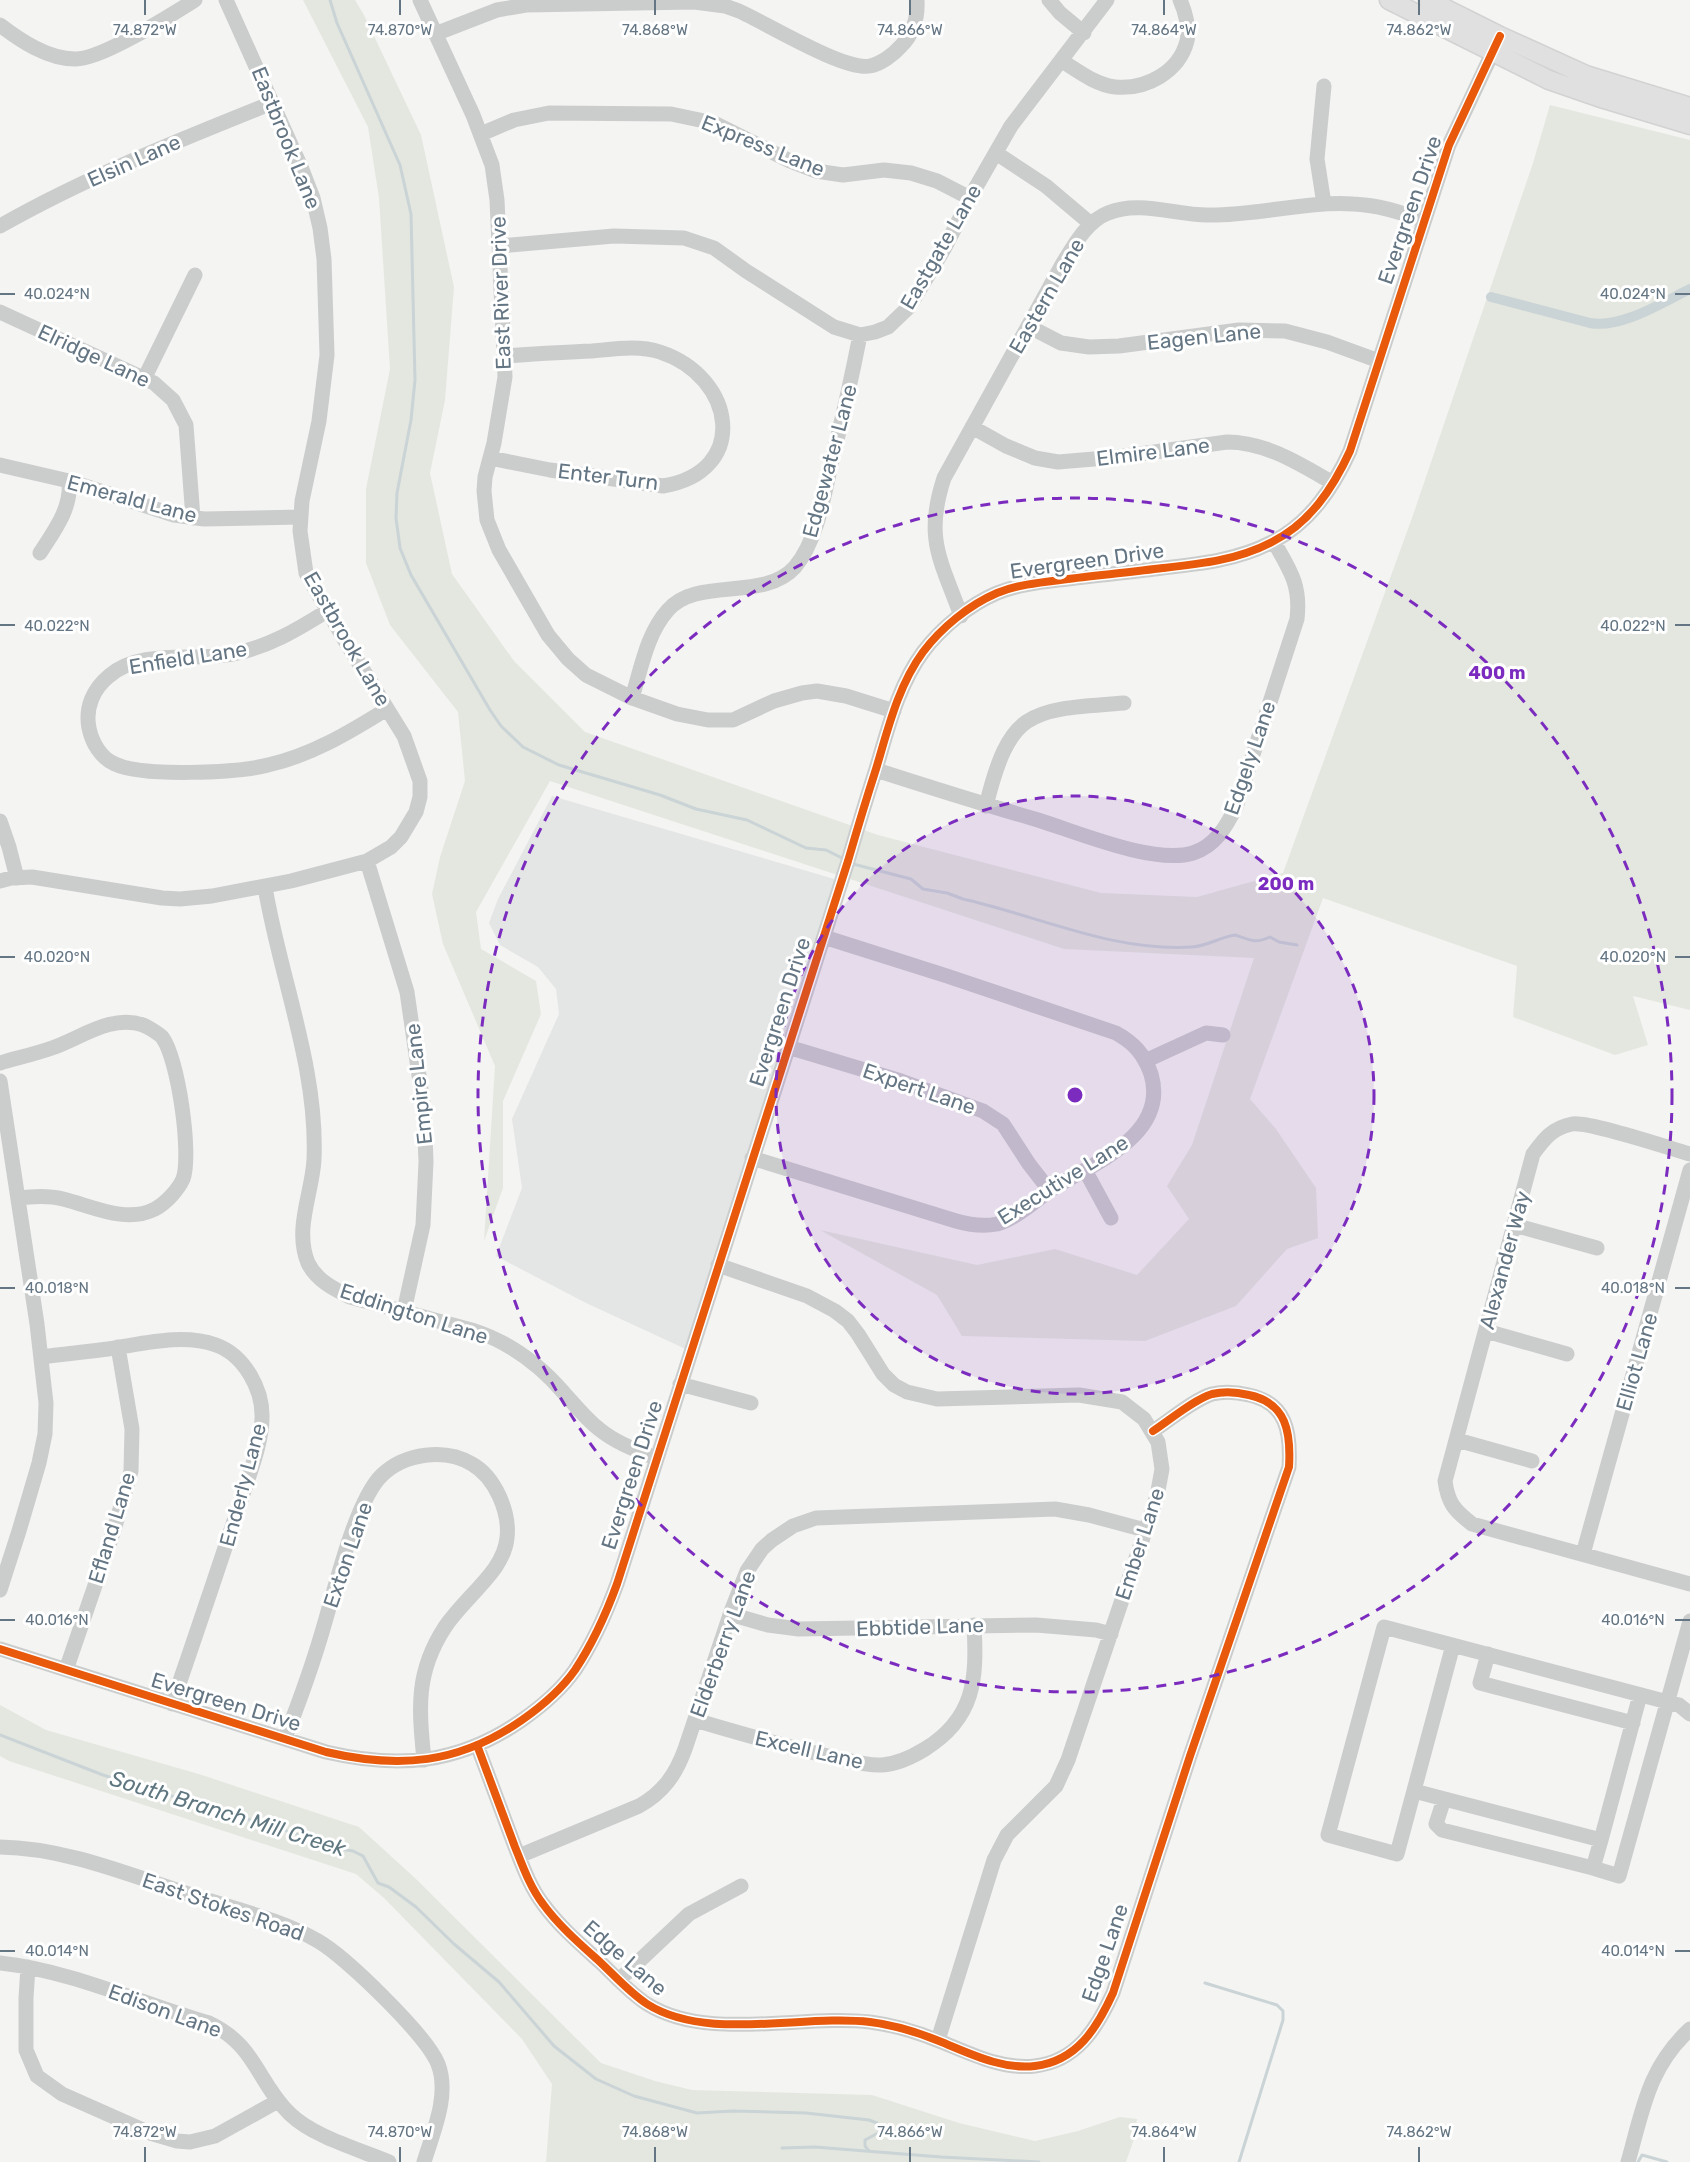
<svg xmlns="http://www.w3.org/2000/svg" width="1690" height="2162" font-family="Rubik,sans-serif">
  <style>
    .built { fill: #e4e6e5 }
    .green { fill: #e4e7e0 }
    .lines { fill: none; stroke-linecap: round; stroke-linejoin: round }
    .stream { stroke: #cad3d5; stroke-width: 3 }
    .canal { stroke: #cad3d5; stroke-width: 10 }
    .major-casing { stroke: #d1d2d1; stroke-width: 21 }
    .minor { stroke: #cbcdcd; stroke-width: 15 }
    .major { stroke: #e0e0e0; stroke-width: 18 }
    .cycleway-casing { stroke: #fff; stroke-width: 11 }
    .cycleway { stroke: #e8590c; stroke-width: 8 }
    .ticks { fill: none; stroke: #647583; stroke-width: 2 }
    .ring { fill: none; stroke: #7b2cbf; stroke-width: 3; stroke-dasharray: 10 8 }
    .labels { text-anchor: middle; stroke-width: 6; stroke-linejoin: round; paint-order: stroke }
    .street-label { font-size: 21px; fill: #647583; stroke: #fff }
    .water-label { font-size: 22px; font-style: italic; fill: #5f7780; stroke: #fff }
    .ticks-label { font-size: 15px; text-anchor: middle; fill: #647583; stroke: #fff; stroke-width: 6; stroke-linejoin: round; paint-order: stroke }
    .centre { fill: #7b2cbf; stroke: #fff; stroke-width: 3 }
    .ring-label { font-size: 18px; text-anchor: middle; font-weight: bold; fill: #7b2cbf; stroke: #fff; stroke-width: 6; stroke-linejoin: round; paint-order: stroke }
  </style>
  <rect width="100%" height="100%" fill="#f4f4f2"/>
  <path class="built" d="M 552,796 L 841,881 L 690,1351 L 586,1303 L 496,1256 L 522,1188 L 512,1119 L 559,1014 L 556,989 L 538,967 L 500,945 L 489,923 L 498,899 Z"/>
  <path class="green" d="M 303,0 L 355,0 L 364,15 L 421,135 L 454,287 L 445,400 L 430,473 L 452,574 L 514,661 L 585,732 L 878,835 L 1101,893 L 1197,897 L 1283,873 L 1413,515 L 1533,163 L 1550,105 L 1690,140 L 1690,1010 L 1633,996 L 1648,1045 L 1615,1055 L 1513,1017 L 1517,966 L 1323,898 L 1250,1099 L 1276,1129 L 1316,1188 L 1318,1238 L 1287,1249 L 1236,1306 L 1145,1341 L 962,1336 L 937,1295 L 820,1230 L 977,1265 L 1055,1249 L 1137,1275 L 1189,1219 L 1167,1186 L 1192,1145 L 1254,958 L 1064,949 L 550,781 L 476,912 L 481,949 L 536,981 L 541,1014 L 503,1101 L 503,1188 L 484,1241 L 495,1066 L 443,944 L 432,894 L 440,857 L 465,781 L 458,712 L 390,625 L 366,563 L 366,489 L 390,369 L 379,198 L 368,127 Z
    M 0,1705 L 46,1730 L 202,1775 L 359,1827 L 416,1879 L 601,2063 L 655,2081 L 692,2090 L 872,2095 L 959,2123 L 1035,2141 L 1078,2131 L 1120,2117 L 1137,2119 L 1134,2139 L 1126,2162 L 546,2162 L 552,2084 L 522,2039 L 384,1898 L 356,1874 L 9,1761 L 0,1756 Z"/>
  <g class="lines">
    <path class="stream" d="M 330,0 L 337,23 L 400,165 L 411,214 L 415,380 L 411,420 L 397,493 L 396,518 L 400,548 L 411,575 L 490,710 L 501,726 L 523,747 L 559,765 L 660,795 L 696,809 L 747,820 L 806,848 L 826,850 L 844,859
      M 853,864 L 911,879 L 923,889 L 947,893 L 963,899 C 1039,916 1112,952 1192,947 C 1208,946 1220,937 1235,935 C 1251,940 1254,944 1270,937 L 1279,942 L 1297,945
      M 0,1735 L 103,1775 L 313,1839 L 333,1848 L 353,1851 L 363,1856 L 378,1883 L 389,1887 L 416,1907 L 454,1944 L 499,1982 L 554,2046 L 596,2079 L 634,2096 L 697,2113 L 733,2111 L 806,2113 L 869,2120 L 877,2123 L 880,2130 L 878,2133 L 865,2140 L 865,2146 L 869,2151
      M 1205,1983 L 1277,2005 L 1283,2011 L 1283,2020 L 1239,2162
      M 782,2148 L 815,2147 L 941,2157 L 1039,2162
      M 1638,2162 L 1642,2155 L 1667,2162"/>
    <path class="canal" d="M 1491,297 L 1590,323 C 1621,329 1663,302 1690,289"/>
    <defs>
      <path id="major" d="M 1389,0 L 1549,80 L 1604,99 L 1690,125
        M 1428,0 L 1500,36 L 1586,75 L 1690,107"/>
    </defs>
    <use href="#major" class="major-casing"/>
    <path class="minor" d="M 420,0 L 473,115 L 492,165 L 497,200 L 505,377 L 494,443 L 485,477 L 484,491 L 487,520 L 499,550 L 548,635 L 568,659 L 586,675 L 632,698 L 677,714 L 708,720 L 733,720 L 774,701 L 802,693 L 817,691 L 846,696 L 894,711
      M 1049,0 L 1060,13 L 1084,33
      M 0,25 C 21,41 48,59 75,59 C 101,60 171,15 195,0
      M 435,34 L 497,10 L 526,5 L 694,2 L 725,6 L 739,11 C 766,23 844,71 870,66 C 881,64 894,54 901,46 C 914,33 918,18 917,0
      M 1062,61 C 1078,71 1096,85 1115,87 C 1146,90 1179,72 1187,41 C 1190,29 1185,11 1180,0
      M 1324,86 L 1317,159 L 1324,204
      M 481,134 L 514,120 L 549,113 L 671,114 L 714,123 L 790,161 L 816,171 L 843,175 L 884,170 L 911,173 L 937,181 L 970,198
      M 996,153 L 1046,186 L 1091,224
      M 0,226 C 86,177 180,140 272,103
      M 499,246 L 614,236 L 684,238 L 714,248 L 746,271 L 834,327 L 860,335 L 875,332 L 888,327 L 909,307 L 944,249 L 976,187 L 1011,126 L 1107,0
      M 0,312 L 154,383 L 173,400 L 186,425 L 193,518
      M 1028,326 L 1061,343 L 1089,347 L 1119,346 L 1239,330 L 1285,331 L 1327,342 L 1379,361
      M 144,379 L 195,275
      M 972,427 L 1006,446 L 1035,458 L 1058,462 L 1118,457 L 1227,442 C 1266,442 1300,464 1333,483
      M 490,458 L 550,470 L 663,486 C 750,472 736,377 660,352 C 639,345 614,349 592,351 C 563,352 534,354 505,356
      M 0,465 L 69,481 L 174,515 L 204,519 L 301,517
      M 40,553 C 54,531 72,508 69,481
      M 327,611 C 297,630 268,647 233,654 C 194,662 141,648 109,676 C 93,689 85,708 89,728 C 92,743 101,758 115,764 C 142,777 238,773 268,765 C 312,755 350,732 387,709
      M 961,616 C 941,560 924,539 944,478 L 1063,263 C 1074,245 1087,221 1108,213 C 1139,200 1175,215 1207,215 C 1256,216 1305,201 1353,204 C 1379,205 1401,212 1424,221
      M 632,698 C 641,669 647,633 668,610 C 697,576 764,602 795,567 C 818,540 825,490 833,456 C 843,416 852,376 860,335
      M 876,770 C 929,787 983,804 1038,820 C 1077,832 1154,865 1193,853 C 1215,846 1226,827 1236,807 L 1297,619 C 1301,585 1290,570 1274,542
      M 986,806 C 1010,708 1030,710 1124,703
      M 0,821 L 9,847 L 17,878
      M 367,861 L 407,992 L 424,1110 L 426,1162 L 423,1225 L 404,1311
      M 0,881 L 11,878 L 32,877 L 162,898 L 180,899 L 212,896 L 291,881 L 367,861 L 391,847 L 401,837 L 416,812 L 420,797 L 420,781 L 404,736 L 344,639 L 306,573 L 300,531 L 302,501 L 319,421 L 327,355 L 324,259 L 320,228 L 313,198 L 301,167 L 226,0
      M 265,887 C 280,977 318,1068 314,1160 C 312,1194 294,1229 308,1263 C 316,1280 334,1289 350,1297 L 475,1331 C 511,1343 539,1364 564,1393 C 575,1405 586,1419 599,1429 C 616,1443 636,1450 656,1458
      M 788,1047 L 901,1081 L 983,1111 L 1003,1124 L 1029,1164 L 1050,1191
      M 1145,1061 L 1206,1033 L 1223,1035
      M 0,1063 C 17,1058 35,1054 52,1048 C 81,1038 111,1014 143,1025 C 148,1027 158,1033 162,1037 C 178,1057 192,1155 183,1179 C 178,1190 166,1203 155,1209 C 126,1224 92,1206 63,1199 C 48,1195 33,1196 18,1198
      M 0,1081 L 37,1324 L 46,1403 L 45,1434 L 39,1463 L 19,1531 L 0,1590
      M 1690,1154 C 1669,1148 1588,1121 1572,1124 C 1552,1128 1544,1139 1533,1154 L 1445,1481 C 1448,1503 1454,1510 1472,1524 L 1690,1584
      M 752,1158 L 956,1221 C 970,1225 983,1227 997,1224 C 1018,1218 1037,1199 1055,1187 C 1095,1163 1169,1134 1151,1074 C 1144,1054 1134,1043 1116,1033 L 947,976 L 824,937
      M 1085,1170 L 1111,1218
      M 1514,1225 L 1597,1248
      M 718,1265 L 807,1296 L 835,1311 L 848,1321 L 858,1334 L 883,1374 L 894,1385 L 907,1392 L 937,1399 L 1079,1395 L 1122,1402 L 1144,1419 L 1158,1442 L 1162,1469 L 1157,1496 L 1068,1760 L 1056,1786 L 1007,1835 L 994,1860 L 938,2040
      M 1486,1331 L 1567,1354
      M 41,1357 C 63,1354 86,1352 108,1349 C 143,1344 182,1333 216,1345 C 244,1355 263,1389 262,1418 C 262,1445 247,1480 239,1506 C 217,1572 195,1638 172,1704
      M 680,1384 L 751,1403
      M 1457,1440 L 1532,1461
      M 1583,1554 L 1690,1170
      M 730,1614 L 768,1625 L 799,1629 L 1036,1625 L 1096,1630 L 1111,1634
      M 1453,1645 L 1397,1854 L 1328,1835 L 1384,1627 L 1679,1705 L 1690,1714
      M 0,1649 L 326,1752 C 399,1769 459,1764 522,1720 C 542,1706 561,1690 575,1670 C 593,1643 606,1614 617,1584 L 848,861 C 857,830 866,800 876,769 C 888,729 898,686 923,652 C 941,628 969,605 997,593 C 1019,584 1044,582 1068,579 C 1099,575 1131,572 1163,568 C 1200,564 1238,560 1272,542 C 1310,523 1333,488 1350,451 L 1449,145 L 1498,41
      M 1488,1654 L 1480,1683 L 1633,1723
      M 66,1670 L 114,1530 L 131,1471 L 132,1429 L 118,1347
      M 695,1720 C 742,1734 789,1748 837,1758 C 851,1761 867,1766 882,1765 C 897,1764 912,1757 925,1749 C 975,1718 977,1679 974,1625
      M 285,1738 C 300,1700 314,1661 325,1622 C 336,1585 356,1500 382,1475 C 405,1453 445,1448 472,1464 C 495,1477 510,1512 507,1538 C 506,1549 501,1559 495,1568 C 480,1589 459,1606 445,1627 C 415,1673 419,1709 424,1760
      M 477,1745 C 490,1779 502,1813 515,1847 C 523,1867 530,1887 543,1904 C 559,1926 580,1944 600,1962 C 615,1976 630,1993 647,2004 C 707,2042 802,2014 870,2022 C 894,2025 917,2032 939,2041 C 969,2053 1002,2070 1035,2066 C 1077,2061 1097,2028 1113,1993 L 1190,1756 L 1289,1467 C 1291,1433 1287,1403 1249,1395 C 1237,1392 1224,1391 1212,1394 C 1193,1400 1170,1420 1153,1431
      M 1414,1791 L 1601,1840 L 1593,1868 L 1442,1830 L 1436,1824 L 1444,1799
      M 1601,1840 L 1640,1695
      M 0,1847 C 68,1848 134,1877 198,1897 C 238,1910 282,1920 318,1941 C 346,1957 427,2036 438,2064 C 450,2095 433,2132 424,2162
      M 519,1856 L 639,1806 C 663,1793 676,1774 685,1749 L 732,1609 L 747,1571 L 762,1549 L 772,1540 L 793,1526 L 816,1518 L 1055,1509 L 1089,1515 L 1145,1530
      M 1593,1868 L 1619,1876 L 1690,1621
      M 0,1963 C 72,1971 140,2003 209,2023 C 256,2045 257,2082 290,2114 C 314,2137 358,2149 389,2162
      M 28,1967 L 26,1998 L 26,2050 L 37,2076 L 62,2094 L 150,2133 L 177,2141 L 190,2142 L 215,2136 L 278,2101
      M 619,1980 L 689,1914 L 741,1886
      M 1628,2162 C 1643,2109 1648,2068 1690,2029"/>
    <use href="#major" class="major"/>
    <defs>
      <path id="cycleway" d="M 0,1649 L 326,1752 C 399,1769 459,1764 522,1720 C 542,1706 561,1690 575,1670 C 593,1643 606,1614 617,1584 L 848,861 C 857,830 866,800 876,769 C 888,729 898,686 923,652 C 941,628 969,605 997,593 C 1019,584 1044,582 1068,579 C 1099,575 1131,572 1163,568 C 1200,564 1238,560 1272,542 C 1310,523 1333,488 1350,451 L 1449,145 L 1500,36
        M 477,1745 C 490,1779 502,1813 515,1847 C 523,1867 530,1887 543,1904 C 559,1926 580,1944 600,1962 C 615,1976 630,1993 647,2004 C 707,2042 802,2014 870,2022 C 894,2025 917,2032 939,2041 C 969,2053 1002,2070 1035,2066 C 1077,2061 1097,2028 1113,1993 L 1190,1756 L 1289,1467 C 1291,1433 1287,1403 1249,1395 C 1237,1392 1224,1391 1212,1394 C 1193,1400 1170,1420 1153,1431"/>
    </defs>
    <use href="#cycleway" class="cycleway-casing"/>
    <use href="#cycleway" class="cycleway"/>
  </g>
  <path class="ticks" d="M 145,0 L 145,15M 400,0 L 400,15M 655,0 L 655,15M 910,0 L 910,15M 1164,0 L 1164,15M 1419,0 L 1419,15M 0,294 L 15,294M 1675,294 L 1690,294M 0,625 L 15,625M 1675,625 L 1690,625M 0,957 L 15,957M 1675,957 L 1690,957M 0,1288 L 15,1288M 1675,1288 L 1690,1288M 0,1620 L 15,1620M 1675,1620 L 1690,1620M 0,1951 L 15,1951M 1675,1951 L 1690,1951M 145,2147 L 145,2162M 400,2147 L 400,2162M 655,2147 L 655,2162M 910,2147 L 910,2162M 1164,2147 L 1164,2162M 1419,2147 L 1419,2162"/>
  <circle cx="1075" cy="1095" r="299" fill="#7b2cbf" fill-opacity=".12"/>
  <g class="ring">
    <circle cx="1075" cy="1095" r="299"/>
    <circle cx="1075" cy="1095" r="597"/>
  </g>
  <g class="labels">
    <g class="street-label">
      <text transform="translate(286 138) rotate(68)" y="7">Eastbrook Lane</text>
      <text transform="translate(763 146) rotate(22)" y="7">Express Lane</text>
      <text transform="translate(134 161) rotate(-24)" y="7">Elsin Lane</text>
      <text transform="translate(1410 210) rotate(-71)" y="7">Evergreen Drive</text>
      <text transform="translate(941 247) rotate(-60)" y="7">Eastgate Lane</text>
      <text transform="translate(501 293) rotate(-92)" y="7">East River Drive</text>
      <text transform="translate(1047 296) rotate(-60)" y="7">Eastern Lane</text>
      <text transform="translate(1204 337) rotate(-6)" y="7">Eagen Lane</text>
      <text transform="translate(94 356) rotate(25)" y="7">Elridge Lane</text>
      <text transform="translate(1153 452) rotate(-7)" y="7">Elmire Lane</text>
      <text transform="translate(830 461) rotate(-75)" y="7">Edgewater Lane</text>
      <text transform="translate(608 477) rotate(7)" y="7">Enter Turn</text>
      <text transform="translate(132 499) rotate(15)" y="7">Emerald Lane</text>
      <text transform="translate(1087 561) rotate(-8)" y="7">Evergreen Drive</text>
      <text transform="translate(347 639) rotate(60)" y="7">Eastbrook Lane</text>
      <text transform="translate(188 658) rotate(-9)" y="7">Enfield Lane</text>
      <text transform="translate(1250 758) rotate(-71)" y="7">Edgely Lane</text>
      <text transform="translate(780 1012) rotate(-72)" y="7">Evergreen Drive</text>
      <text transform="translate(419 1084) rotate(-96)" y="7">Empire Lane</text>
      <text transform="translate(919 1089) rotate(19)" y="7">Expert Lane</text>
      <text transform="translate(1063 1180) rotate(-32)" y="7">Executive Lane</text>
      <text transform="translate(1505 1260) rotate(-75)" y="7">Alexander Way</text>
      <text transform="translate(414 1314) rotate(18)" y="7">Eddington Lane</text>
      <text transform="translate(1637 1362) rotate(-74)" y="7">Elliot Lane</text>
      <text transform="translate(632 1475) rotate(-72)" y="7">Evergreen Drive</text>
      <text transform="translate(243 1485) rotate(-75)" y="7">Enderly Lane</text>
      <text transform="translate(112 1528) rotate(-73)" y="7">Efland Lane</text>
      <text transform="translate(1140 1544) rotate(-72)" y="7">Ember Lane</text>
      <text transform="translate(348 1555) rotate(-71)" y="7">Exton Lane</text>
      <text transform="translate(920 1627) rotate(-2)" y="7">Ebbtide Lane</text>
      <text transform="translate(723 1644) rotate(-70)" y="7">Elderberry Lane</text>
      <text transform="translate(226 1702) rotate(17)" y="7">Evergreen Drive</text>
      <text transform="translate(809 1750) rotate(13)" y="7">Excell Lane</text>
      <text transform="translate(223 1907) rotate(19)" y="7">East Stokes Road</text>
      <text transform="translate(1105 1953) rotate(-71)" y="7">Edge Lane</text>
      <text transform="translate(625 1958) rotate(41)" y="7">Edge Lane</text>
      <text transform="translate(165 2011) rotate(20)" y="7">Edison Lane</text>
    </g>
    <g class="water-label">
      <text transform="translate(228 1813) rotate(17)" y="8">South Branch Mill Creek</text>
    </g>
  </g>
  <g class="ticks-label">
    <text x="145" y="35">74.872°W</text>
    <text x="400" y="35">74.870°W</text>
    <text x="655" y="35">74.868°W</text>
    <text x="910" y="35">74.866°W</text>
    <text x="1164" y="35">74.864°W</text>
    <text x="1419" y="35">74.862°W</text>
    <text x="57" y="299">40.024°N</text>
    <text x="1633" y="299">40.024°N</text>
    <text x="57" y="631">40.022°N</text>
    <text x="1633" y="631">40.022°N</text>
    <text x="57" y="962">40.020°N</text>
    <text x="1633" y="962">40.020°N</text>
    <text x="57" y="1293">40.018°N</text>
    <text x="1633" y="1293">40.018°N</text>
    <text x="57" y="1625">40.016°N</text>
    <text x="1633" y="1625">40.016°N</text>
    <text x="57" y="1956">40.014°N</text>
    <text x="1633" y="1956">40.014°N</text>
    <text x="145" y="2137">74.872°W</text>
    <text x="400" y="2137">74.870°W</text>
    <text x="655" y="2137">74.868°W</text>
    <text x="910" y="2137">74.866°W</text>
    <text x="1164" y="2137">74.864°W</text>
    <text x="1419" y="2137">74.862°W</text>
  </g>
  <circle cx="1075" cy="1095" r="9" class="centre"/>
  <g class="ring-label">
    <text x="1497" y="679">400 m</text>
    <text x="1286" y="890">200 m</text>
  </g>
</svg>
